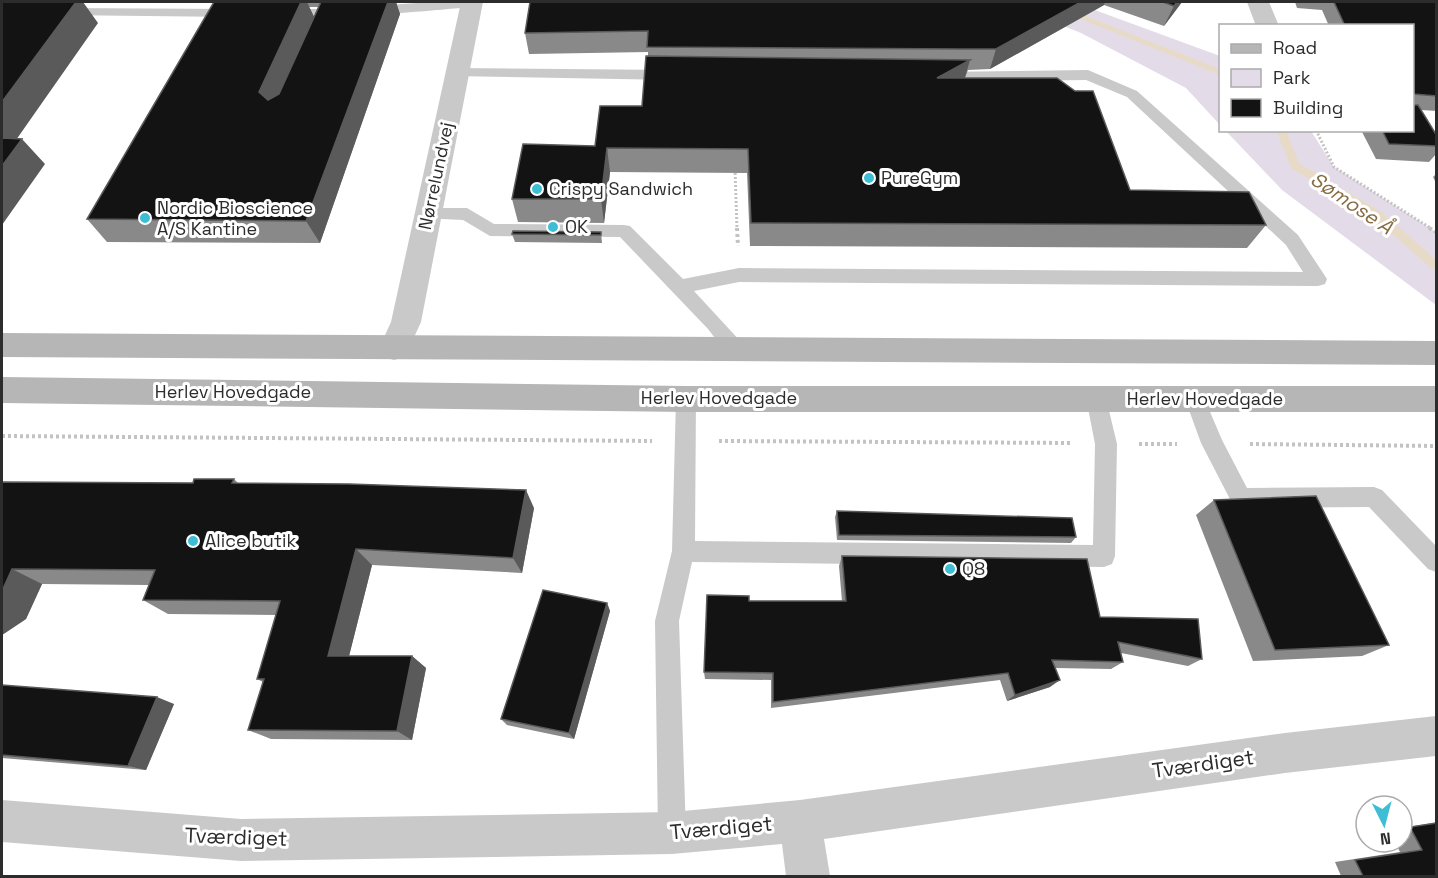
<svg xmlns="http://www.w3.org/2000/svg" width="1438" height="878" font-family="'Space Grotesk',sans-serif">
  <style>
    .green { fill: #e4dbe9 }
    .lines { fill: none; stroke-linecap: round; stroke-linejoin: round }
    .stream { fill: #e7dbc8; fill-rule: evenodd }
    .path-far1 { stroke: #c3c3c3; stroke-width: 3; stroke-dasharray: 2 2; stroke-linecap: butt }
    .path { stroke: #c3c3c3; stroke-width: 4; stroke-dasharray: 3 3; stroke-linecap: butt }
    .service { fill: #c9c9c9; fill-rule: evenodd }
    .minor { fill: #c9c9c9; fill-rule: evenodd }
    .secondary { fill: #b6b6b6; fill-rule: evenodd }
    .wall { fill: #898989; fill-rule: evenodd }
    .shaded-wall { fill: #5a5a5a }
    .building { fill: #131313; stroke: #5a5a5a; stroke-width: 1.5 }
    .poi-dot { fill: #3dbed4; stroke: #fff; stroke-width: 2 }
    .labels { text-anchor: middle; stroke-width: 6; stroke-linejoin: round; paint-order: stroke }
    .street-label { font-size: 18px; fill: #2c2c2c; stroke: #fff }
    .poi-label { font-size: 18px; fill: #2c2c2c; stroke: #fff; text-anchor: start }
    .water-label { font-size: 20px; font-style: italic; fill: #866c42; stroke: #fff }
    .near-street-label { font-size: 21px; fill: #2c2c2c; stroke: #fff }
  </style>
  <rect width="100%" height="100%" fill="#fff"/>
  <path class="green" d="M 1004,2 L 1073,2 L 1220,56 L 1220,125 L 1186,88 L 1081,33 Z
    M 1226,131 L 1311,131 L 1334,167 L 1436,232 L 1436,305 L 1282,190 Z"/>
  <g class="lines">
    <path class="stream" d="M 1038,2 L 1050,2 L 1220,69 L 1220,75 Z
      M 1276,130 L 1286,130 L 1299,163 L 1383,213 L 1436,260 L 1436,270 L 1432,269 L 1375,219 L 1291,168 Z"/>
    <path class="path-far1" d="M 1316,130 L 1334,167 L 1432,229
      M 735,169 L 737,229"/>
    <path class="path" d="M 737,228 L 738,246
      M 1429,228 L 1436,232
      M 2,436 L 652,441
      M 719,441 L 1072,443
      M 1139,444 L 1177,444
      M 1250,444 L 1436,446"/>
    <path class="service" d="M 432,2 L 479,3 L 472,7 C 446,9 288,25 277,13 L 284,9 L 327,9 Z
      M 62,8 L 235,9 L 242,13 L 235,17 L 57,15 L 55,12 Z
      M 457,68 L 673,70 L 681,75 L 673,80 L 452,76 L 449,73 L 452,70 Z
      M 1088,70 L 1137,91 L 1298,235 L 1327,279 L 1325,284 L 1318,286 L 739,282 L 694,291 L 742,343 L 745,349 L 742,355 L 735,357 L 728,355 L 708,329 L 620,237 L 490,236 L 463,220 L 422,218 L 419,214 L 422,210 L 428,208 L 467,208 L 494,224 L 624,225 L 630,226 L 683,279 L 739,268 L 1303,272 L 1286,245 L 1127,97 L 1086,80 L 938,82 L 930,77 L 938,72 Z
      M 1096,390 L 1103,392 L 1106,398 L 1117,444 L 1115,556 L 1112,564 L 1104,567 L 692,562 L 679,621 L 686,833 L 682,843 L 672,847 L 662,843 L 658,833 L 655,621 L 672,551 L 676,399 L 679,393 L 686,391 L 693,393 L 696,399 L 695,541 L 1093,545 L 1095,444 L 1086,398 L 1089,392 Z
      M 1195,391 L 1202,393 L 1222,440 L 1247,488 L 1374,487 L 1382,490 L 1436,546 L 1436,572 L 1428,569 L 1369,507 L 1241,508 L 1233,505 L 1201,443 L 1185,399 L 1188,393 Z"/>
    <path class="minor" d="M 461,2 L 483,2 L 421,322 L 405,357 L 394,360 L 383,357 L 379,348 L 391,322 Z
      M 1247,2 L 1269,2 L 1279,26 L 1256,26 Z
      M 1436,716 L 1436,756 L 1285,773 L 824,839 L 830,876 L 786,876 L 782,844 L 672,854 L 241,861 L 2,842 L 2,800 L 241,819 L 672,812 L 800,800 L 1285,733 Z"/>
    <path class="secondary" d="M 2,333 L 1436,341 L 1436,365 L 2,357 Z
      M 2,377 L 686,386 L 1436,386 L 1436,412 L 686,412 L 2,403 Z"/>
  </g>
  <path class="wall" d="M 214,2 L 404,2 L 396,2 L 400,14 L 320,243 L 107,242 L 87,219 ZM 309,7 L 318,7 L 314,17 Z
    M 530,2 L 1182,2 L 1164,26 L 1104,5 L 990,69 L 968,70 L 965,78 L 1130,190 L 1266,225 L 1247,248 L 750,246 L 747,173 L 610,172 L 604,223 L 518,222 L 512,199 L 595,146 L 642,106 L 648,56 L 648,52 L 529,54 L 525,33 Z
    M 1295,2 L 1437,2 L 1437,111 L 1421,110 L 1437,136 L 1437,153 L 1429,162 L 1376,159 L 1361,130 L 1413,130 L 1413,26 L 1329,26 L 1322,10 L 1297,8 Z
    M 1437,173 L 1437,185 L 1433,177 Z
    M 601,232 L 602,243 L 515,242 L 512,234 Z
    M 234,479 L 238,483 L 534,508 L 522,573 L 372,565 L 349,656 L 412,656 L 426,668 L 412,740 L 271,739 L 248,730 L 263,682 L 257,679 L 276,615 L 168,614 L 143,600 L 149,585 L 42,584 L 26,619 L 2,635 L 2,482 L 193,483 Z
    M 1214,500 L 1389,645 L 1362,656 L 1253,661 L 1196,515 Z
    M 837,511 L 1076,537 L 1071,543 L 837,540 L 835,517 Z
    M 842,556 L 1100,617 L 1202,659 L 1188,666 L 1121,653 L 1123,662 L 1111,669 L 1055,668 L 1050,687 L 1007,701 L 1000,680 L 771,708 L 771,680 L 705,679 L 704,672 L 749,601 L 842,601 L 839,566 Z
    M 607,603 L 610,611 L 574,739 L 507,725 L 501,719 Z
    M 2,685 L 174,704 L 146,770 L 2,758 Z
    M 1437,822 L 1437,876 L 1341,876 L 1335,862 L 1400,852 L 1395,842 L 1402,842 L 1402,828 Z"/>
  <path class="shaded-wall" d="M 76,2 L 83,2 L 98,23 L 2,160 L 2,102 Z
    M 301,2 L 307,2 L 315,19 L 272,116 L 259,92 Z
    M 388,2 L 396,2 L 400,14 L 320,243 L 306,221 Z
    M 1081,2 L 1105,2 L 1104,5 L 990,69 L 996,49 Z
    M 1177,2 L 1182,2 L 1164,26 L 1174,6 Z
    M 970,60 L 963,84 L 937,78 Z
    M 22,139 L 45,164 L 2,225 L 2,166 Z
    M 607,148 L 610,172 L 604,223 L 601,199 Z
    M 526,490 L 534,508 L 522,573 L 513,558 Z
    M 356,549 L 372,565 L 346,668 L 328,656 Z
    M 12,569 L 42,584 L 26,619 L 2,635 L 2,591 Z
    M 607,603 L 610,611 L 574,739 L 569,733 Z
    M 412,656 L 426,668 L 412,740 L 397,731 Z
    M 1060,680 L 1050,687 L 1007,701 L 1015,695 Z
    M 157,697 L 174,704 L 146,770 L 128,766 Z"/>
  <path class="building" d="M 2,2 L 76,2 L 2,102 Z
    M 214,2 L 301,2 L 259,92 L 268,100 L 279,94 L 321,2 L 388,2 L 306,221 L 87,219 Z
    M 530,2 L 1081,2 L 996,49 L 962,49 L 647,47 L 648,31 L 525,33 Z
    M 1163,2 L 1177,2 L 1174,6 Z
    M 1334,2 L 1437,2 L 1437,96 L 1413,94 L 1413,26 L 1345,26 Z
    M 646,56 L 970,60 L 937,78 L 1057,78 L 1075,91 L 1093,91 L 1130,190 L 1249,192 L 1266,225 L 751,223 L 748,149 L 607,148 L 601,199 L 512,199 L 523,144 L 595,146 L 600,106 L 642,106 Z
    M 1413,105 L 1418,105 L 1437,136 L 1437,146 L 1389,144 L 1382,130 L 1413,130 Z
    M 2,138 L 22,139 L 2,166 Z
    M 513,231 L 601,232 L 601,235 L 512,234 Z
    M 194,479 L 234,479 L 232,483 L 349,484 L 526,490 L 513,558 L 356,549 L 328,656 L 412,656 L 397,731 L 248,730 L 264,679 L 257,679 L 280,601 L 143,600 L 155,570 L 12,569 L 2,591 L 2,482 L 193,483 Z
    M 1316,496 L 1389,645 L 1275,650 L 1214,500 Z
    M 837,511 L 1072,518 L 1076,537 L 839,535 Z
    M 842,556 L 1087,559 L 1100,617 L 1198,619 L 1202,659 L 1118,642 L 1123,662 L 1052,660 L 1060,680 L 1015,695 L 1008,673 L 773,702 L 773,673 L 704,672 L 707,595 L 749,596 L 749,601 L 846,601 Z
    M 543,590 L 607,603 L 569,733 L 501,719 Z
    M 2,685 L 157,697 L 128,766 L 2,755 Z
    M 1437,823 L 1437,876 L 1363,876 L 1355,860 L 1422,850 L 1410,827 Z"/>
  <g class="poi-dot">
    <circle cx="869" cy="178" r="6"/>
    <circle cx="537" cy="189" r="6"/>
    <circle cx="145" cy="218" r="6"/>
    <circle cx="553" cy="227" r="6"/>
    <circle cx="193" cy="541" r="6"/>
    <circle cx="950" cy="569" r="6"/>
  </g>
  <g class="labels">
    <g class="street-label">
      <text transform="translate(436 176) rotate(-78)" y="6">Nørrelundvej</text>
      <text x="233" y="398">Herlev Hovedgade</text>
      <text x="719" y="404">Herlev Hovedgade</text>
      <text x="1205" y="405">Herlev Hovedgade</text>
    </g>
    <g class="poi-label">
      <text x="881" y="184">PureGym</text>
      <text x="549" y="195">Crispy Sandwich</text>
      <text x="157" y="214">Nordic Bioscience<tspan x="157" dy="21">A/S Kantine</tspan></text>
      <text x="565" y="233">OK</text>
      <text x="205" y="547">Alice butik</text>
      <text x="962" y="575">Q8</text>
    </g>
    <g class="water-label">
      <text transform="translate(1352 203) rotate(34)" y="7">Sømose Å</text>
    </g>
    <g class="near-street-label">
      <text transform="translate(1203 764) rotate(-8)" y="7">Tværdiget</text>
      <text transform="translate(721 828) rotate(-5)" y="7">Tværdiget</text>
      <text transform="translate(236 837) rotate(2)" y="7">Tværdiget</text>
    </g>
  </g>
  <rect width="1438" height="878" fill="none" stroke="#2c2c2c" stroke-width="6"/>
  <rect x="1219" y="24" width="195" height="108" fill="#ffffff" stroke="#ababab" stroke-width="1.5"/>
  <rect x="1231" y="44" width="30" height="9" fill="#b6b6b6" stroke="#ababab" stroke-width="1.5"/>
  <text x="1273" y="54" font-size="18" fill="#2c2c2c">Road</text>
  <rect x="1231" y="69" width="30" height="18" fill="#e4dbe9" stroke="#ababab" stroke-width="1.5"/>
  <text x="1273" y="84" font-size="18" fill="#2c2c2c">Park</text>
  <rect x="1231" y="99" width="30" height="18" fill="#131313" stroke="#ababab" stroke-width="1.5"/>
  <text x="1273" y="114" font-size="18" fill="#2c2c2c">Building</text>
  <g transform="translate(1384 824) rotate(174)"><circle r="28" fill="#ffffff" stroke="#ababab" stroke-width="1.5"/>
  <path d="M0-4.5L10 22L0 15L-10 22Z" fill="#3dbed4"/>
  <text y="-9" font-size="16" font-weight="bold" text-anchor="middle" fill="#2c2c2c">N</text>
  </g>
</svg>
